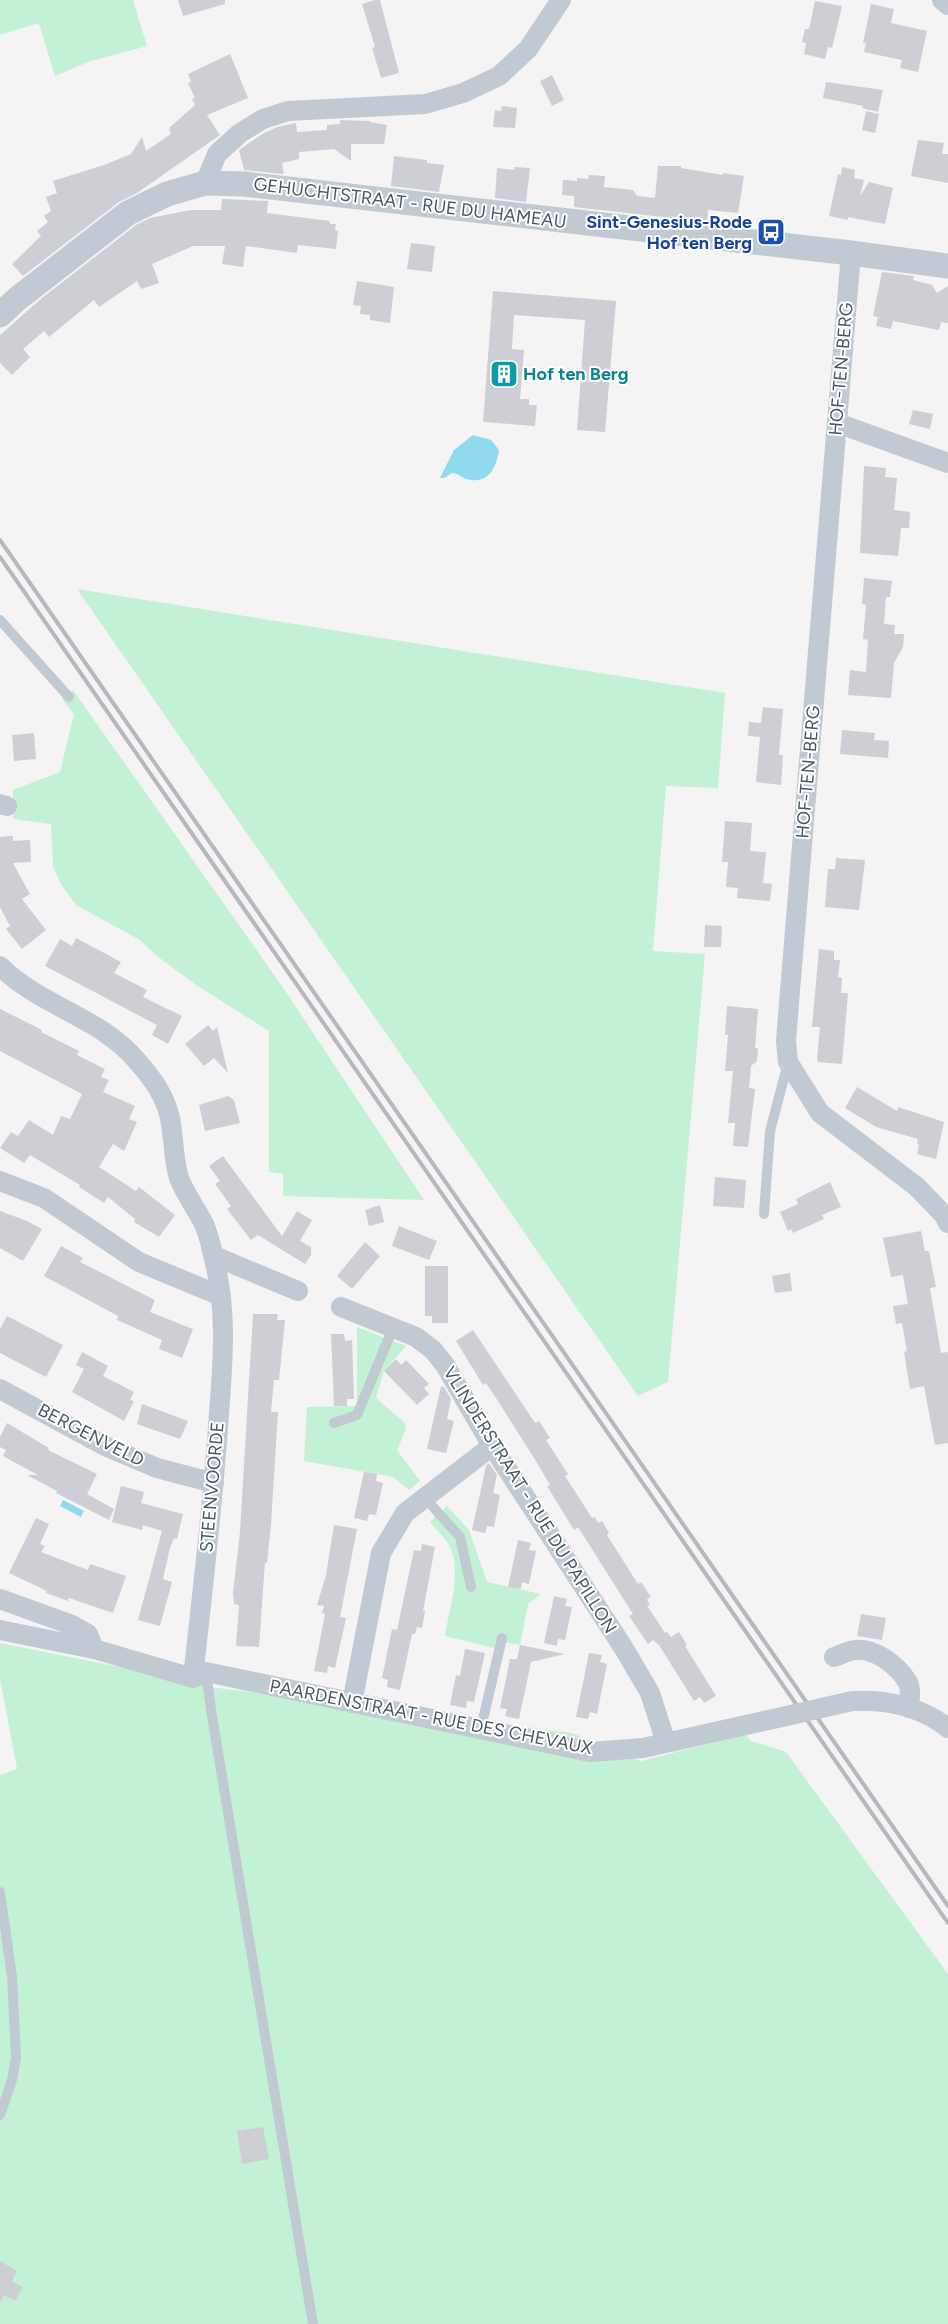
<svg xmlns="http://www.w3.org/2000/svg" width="948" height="2324" font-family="Figtree,sans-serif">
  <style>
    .green { fill: #c3f1d5 }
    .water { fill: #90daee }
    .building { fill: #cdcfd5 }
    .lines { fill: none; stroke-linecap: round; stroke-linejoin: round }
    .service { stroke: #c1cad2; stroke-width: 10 }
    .minor { stroke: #c1cad2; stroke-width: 20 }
    .tertiary { stroke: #c1cad2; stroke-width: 25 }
    .rail { stroke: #b5b8bd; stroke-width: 4 }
    .minor-bridge { stroke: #c1cad2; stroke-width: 20 }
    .labels { text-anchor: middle; stroke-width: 4; stroke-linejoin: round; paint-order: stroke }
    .street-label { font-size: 18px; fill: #4a5661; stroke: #fff }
    .transit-label { font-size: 18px; font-weight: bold; fill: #164399; stroke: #fff; text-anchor: end }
    .culture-label { font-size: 18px; font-weight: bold; fill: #0d838f; stroke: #fff; text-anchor: start }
  </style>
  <rect width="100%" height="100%" fill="#f5f3f3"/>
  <path class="green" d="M 0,0 L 133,0 L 147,46 L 88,62 L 55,76 L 39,23 L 0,35 Z
    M 77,589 L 725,693 L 718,788 L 666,786 L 653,951 L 705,954 L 668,1382 L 638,1396 Z
    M 73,690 L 284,989 L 424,1200 L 283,1196 L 283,1174 L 269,1172 L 269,1031 L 196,985 L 157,956 L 140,940 L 76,905 L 61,884 L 53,866 L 51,824 L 13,819 L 13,790 L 60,772 L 74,714 L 62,699 Z
    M 357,1327 L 406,1346 L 384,1371 L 376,1398 L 404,1422 L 406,1429 L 397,1450 L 420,1481 L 409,1490 L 393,1477 L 304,1461 L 307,1407 L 357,1406 Z
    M 447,1506 L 469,1530 L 487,1582 L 541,1594 L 528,1604 L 520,1645 L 496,1641 L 494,1648 L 445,1636 C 449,1610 462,1572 450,1547 C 446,1538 436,1530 430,1522 Z
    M 0,1643 L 195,1682 L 210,1687 L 572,1733 L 641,1761 L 715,1742 L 740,1729 L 751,1741 L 786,1752 L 948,1974 L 948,2324 L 0,2324 L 0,1775 L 17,1769 L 0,1678 Z"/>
  <path class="water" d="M 473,435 L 491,440 L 499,450 C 496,468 489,485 466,479 C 461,477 458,473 452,473 L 444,478 L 440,478 L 454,450 Z
    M 63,1500 L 84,1511 L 81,1517 L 60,1506 Z"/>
  <path class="building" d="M 178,0 L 225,0 L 225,4 L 183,16 Z
    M 375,0 L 380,0 L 399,73 L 381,78 L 372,48 L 375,47 L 362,4 Z
    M 815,1 L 842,6 L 832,48 L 828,47 L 825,59 L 804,54 L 806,43 L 802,42 L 805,29 L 809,29 Z
    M 871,4 L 894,9 L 891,23 L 927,31 L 918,72 L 900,68 L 902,60 L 864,52 L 866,43 L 863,43 Z
    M 230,54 L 248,98 L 207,115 L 220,135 L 137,193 L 119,202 L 23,276 L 12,264 L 41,236 L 37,231 L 48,222 L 44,216 L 51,211 L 46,197 L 57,193 L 53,181 L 104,165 L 131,154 L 142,137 L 146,151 L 171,134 L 169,128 L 195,105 L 192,99 L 195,98 L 188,83 L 191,82 L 188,74 Z
    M 552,75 L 564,100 L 552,106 L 540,81 Z
    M 826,82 L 883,90 L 878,112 L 862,108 L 863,106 L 823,98 Z
    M 502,106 L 517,108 L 515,128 L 493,127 L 495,110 L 501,111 Z
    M 866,111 L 879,114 L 875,133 L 862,130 Z
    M 340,120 L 370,121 L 370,122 L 387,125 L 384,144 L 351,144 L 351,161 L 334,149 L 299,152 L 299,159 L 282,163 L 284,173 L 282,174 L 244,170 L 239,150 L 262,134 L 277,127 L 296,123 L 297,132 L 327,130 L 327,125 L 340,124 Z
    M 918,140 L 944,143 L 942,154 L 948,154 L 948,183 L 911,176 Z
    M 394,156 L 427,160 L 427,163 L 444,165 L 439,192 L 391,186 Z
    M 658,166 L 681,166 L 681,168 L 723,175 L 723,173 L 744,176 L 738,213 L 708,210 L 707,222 L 574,207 L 574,196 L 562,195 L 563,180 L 577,181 L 577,178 L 589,179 L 588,175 L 605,176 L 604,187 L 633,190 L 637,196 L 655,198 Z
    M 514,167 L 530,168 L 526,202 L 495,198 L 497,168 L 514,170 Z
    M 842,167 L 855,170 L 854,178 L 864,180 L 860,196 L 869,182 L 893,188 L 885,224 L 848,217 L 848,220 L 829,216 L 838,174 L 841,175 Z
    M 222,199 L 268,201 L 267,213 L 330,221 L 330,224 L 336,224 L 335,230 L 338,231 L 336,249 L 298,245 L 297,253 L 246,246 L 243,267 L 222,264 L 225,246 L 193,246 L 152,264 L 159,283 L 141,289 L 137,281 L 99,307 L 94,300 L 49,337 L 44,331 L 23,349 L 30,357 L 12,375 L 0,363 L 0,335 L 42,298 L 136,225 L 150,218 L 191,210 L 221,210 Z
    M 411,243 L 435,246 L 432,272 L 407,269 Z
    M 882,272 L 914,276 L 913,280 L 932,285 L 937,293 L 948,286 L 948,323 L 941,322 L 939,330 L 893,321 L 891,329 L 876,326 L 878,317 L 873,316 Z
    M 357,281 L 394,287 L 390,323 L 370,320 L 370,315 L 360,314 L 361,306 L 353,305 Z
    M 493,291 L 616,301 L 605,432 L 577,430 L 585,320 L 514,315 L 512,349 L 524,350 L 520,399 L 529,399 L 529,405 L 537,405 L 535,426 L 483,422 Z
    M 913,410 L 933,414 L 930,429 L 909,424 Z
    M 864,466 L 886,468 L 885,477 L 897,478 L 894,510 L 910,512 L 909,528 L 901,528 L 898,556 L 860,553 Z
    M 864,578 L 892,581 L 890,597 L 886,597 L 884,624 L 895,625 L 894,634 L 904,634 L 903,647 L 894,663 L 891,698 L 848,695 L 850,670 L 866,672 L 868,640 L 863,639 L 866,605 L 862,604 Z
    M 763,707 L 783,709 L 779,755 L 783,755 L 781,785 L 756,782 L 760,737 L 748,736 L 749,722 L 761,723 Z
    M 842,730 L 875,733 L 874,740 L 889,741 L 888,758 L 840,754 Z
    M 34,733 L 36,759 L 14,761 L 12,735 Z
    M 725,821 L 752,823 L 750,851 L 766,852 L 763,883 L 772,884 L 770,901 L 737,898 L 738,888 L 726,887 L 728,862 L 722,862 Z
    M 13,836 L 13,841 L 30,840 L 31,862 L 13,863 L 30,894 L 22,899 L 46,930 L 22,949 L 6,929 L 10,926 L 0,907 L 0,837 Z
    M 836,858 L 865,860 L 859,910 L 825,907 L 828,869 L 835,869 Z
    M 705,925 L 722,926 L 721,947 L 704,947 Z
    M 76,938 L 121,962 L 114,973 L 147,990 L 143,997 L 182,1016 L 168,1044 L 152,1035 L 157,1025 L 45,966 L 60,939 L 72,946 Z
    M 819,949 L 834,951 L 834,960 L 840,960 L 838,977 L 842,978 L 841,993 L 848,993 L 842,1064 L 818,1062 L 817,1059 L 820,1027 L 812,1027 Z
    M 727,1006 L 758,1009 L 755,1048 L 758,1048 L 757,1061 L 751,1066 L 749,1088 L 755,1089 L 748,1147 L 733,1146 L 735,1123 L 728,1123 L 733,1071 L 725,1071 L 728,1035 L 725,1035 Z
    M 0,1009 L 42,1030 L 41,1032 L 79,1051 L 77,1055 L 105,1069 L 101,1077 L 109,1080 L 103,1092 L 135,1106 L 129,1119 L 137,1122 L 124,1151 L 113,1144 L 99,1167 L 136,1191 L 139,1187 L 175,1215 L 159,1237 L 134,1222 L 135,1219 L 108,1197 L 104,1203 L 79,1187 L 80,1185 L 30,1155 L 24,1163 L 0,1148 L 11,1132 L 18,1136 L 29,1120 L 53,1135 L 61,1116 L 70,1119 L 82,1094 L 0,1051 Z
    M 208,1025 L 213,1031 L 217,1027 L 228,1073 L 214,1058 L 204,1066 L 185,1044 Z
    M 857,1087 L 897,1111 L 898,1107 L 944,1122 L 936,1159 L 917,1154 L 919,1145 L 917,1144 L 918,1139 L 876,1127 L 845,1108 Z
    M 228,1096 L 234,1100 L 240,1123 L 205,1131 L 199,1105 Z
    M 223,1156 L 282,1236 L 297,1211 L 312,1220 L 300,1241 L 311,1247 L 311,1255 L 305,1264 L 258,1235 L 251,1240 L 227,1209 L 231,1206 L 215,1184 L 220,1181 L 209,1166 Z
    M 715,1177 L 746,1180 L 744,1208 L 713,1206 Z
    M 830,1182 L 841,1207 L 822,1215 L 824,1219 L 793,1233 L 791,1229 L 788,1231 L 780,1212 L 798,1204 L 796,1199 Z
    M 380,1205 L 384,1222 L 369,1226 L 365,1210 Z
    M 0,1211 L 27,1221 L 42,1229 L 23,1261 L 0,1248 Z
    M 399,1226 L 437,1241 L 429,1260 L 392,1246 Z
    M 921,1231 L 925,1251 L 929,1251 L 936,1287 L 930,1288 L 941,1353 L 948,1352 L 948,1443 L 935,1445 L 924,1386 L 910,1389 L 904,1352 L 907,1351 L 902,1323 L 896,1324 L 893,1306 L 908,1304 L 903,1275 L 891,1277 L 883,1238 Z
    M 365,1242 L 380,1256 L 352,1289 L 337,1276 Z
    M 61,1246 L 83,1258 L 80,1262 L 155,1300 L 150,1312 L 193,1329 L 182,1358 L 159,1349 L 162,1340 L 117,1320 L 118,1316 L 44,1276 Z
    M 425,1266 L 448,1266 L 448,1323 L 432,1323 L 432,1316 L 425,1316 Z
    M 790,1273 L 792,1291 L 775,1293 L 772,1276 Z
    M 253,1314 L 278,1314 L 277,1320 L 285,1320 L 279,1380 L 274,1380 L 271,1412 L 278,1412 L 271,1524 L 267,1563 L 265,1562 L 259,1647 L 236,1646 L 239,1605 L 234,1604 L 233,1593 L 240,1532 Z
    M 7,1316 L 63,1345 L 46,1377 L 0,1353 L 0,1329 Z
    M 473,1330 L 535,1423 L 539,1421 L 550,1438 L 546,1440 L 568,1474 L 565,1476 L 592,1518 L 595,1517 L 598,1523 L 602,1521 L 609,1533 L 607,1535 L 638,1584 L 641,1582 L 651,1597 L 647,1599 L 650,1605 L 647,1606 L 656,1619 L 665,1633 L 667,1632 L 671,1637 L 679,1632 L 687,1645 L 685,1646 L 716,1696 L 704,1703 L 700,1697 L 694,1701 L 659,1645 L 653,1640 L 648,1644 L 629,1616 L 633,1614 L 578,1527 L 574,1530 L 547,1486 L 550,1485 L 534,1458 L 496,1398 L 486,1383 L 483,1385 L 456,1341 Z
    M 331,1334 L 344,1334 L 345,1341 L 352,1340 L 354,1399 L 347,1399 L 347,1406 L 334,1406 Z
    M 82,1352 L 108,1366 L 103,1376 L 134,1392 L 130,1400 L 134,1401 L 124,1421 L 72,1392 L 84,1369 L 76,1365 Z
    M 396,1359 L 401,1365 L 406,1360 L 429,1384 L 424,1388 L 429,1394 L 417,1405 L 384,1371 Z
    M 441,1386 L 444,1387 L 451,1399 L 447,1419 L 454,1421 L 446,1453 L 427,1449 Z
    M 142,1404 L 188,1421 L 180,1439 L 137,1424 Z
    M 7,1423 L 49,1448 L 48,1450 L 97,1474 L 87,1494 L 114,1509 L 109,1520 L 56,1493 L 57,1491 L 27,1475 L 38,1475 L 3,1456 L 6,1450 L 0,1447 L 0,1437 Z
    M 489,1463 L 497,1475 L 493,1493 L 500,1495 L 494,1527 L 487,1526 L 485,1533 L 472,1530 L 486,1466 Z
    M 364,1472 L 377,1474 L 376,1481 L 383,1483 L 376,1515 L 369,1514 L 367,1521 L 354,1518 Z
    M 121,1486 L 144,1492 L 141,1503 L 183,1514 L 177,1539 L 174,1538 L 170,1548 L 163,1579 L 172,1582 L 160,1626 L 138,1620 L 162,1531 L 143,1525 L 142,1530 L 112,1522 Z
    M 36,1518 L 49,1524 L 40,1544 L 45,1546 L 41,1552 L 88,1570 L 90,1564 L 126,1576 L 113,1613 L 69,1598 L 68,1601 L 46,1593 L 47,1591 L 9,1573 Z
    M 334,1525 L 357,1529 L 340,1617 L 346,1618 L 335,1668 L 328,1666 L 327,1673 L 314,1671 L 325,1614 L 322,1613 L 324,1606 L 317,1605 L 326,1575 Z
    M 518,1540 L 531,1543 L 529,1550 L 536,1551 L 529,1584 L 522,1582 L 521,1589 L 508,1587 Z
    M 422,1544 L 435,1547 L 423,1611 L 425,1611 L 422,1628 L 417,1627 L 415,1634 L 412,1634 L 400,1690 L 387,1687 L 388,1680 L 382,1678 L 392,1629 L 397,1630 L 414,1550 L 421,1551 Z
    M 554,1596 L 567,1599 L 565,1606 L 572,1607 L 565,1640 L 558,1639 L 557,1646 L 544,1643 Z
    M 861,1614 L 886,1618 L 882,1640 L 857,1636 Z
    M 520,1645 L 565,1654 L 531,1662 L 519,1719 L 505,1716 L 507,1709 L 500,1708 L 510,1659 L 517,1659 Z
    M 465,1649 L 485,1653 L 474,1702 L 467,1701 L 466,1708 L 450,1705 L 456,1675 L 460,1676 Z
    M 589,1653 L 602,1655 L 600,1662 L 607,1664 L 597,1714 L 590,1712 L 588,1719 L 576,1717 Z
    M 263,2127 L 269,2159 L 242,2164 L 237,2131 Z
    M 0,2261 L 17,2271 L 12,2281 L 23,2287 L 15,2301 L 4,2295 L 0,2303 Z"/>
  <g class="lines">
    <path class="service" d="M 0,620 L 69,697
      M 764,1214 L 770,1131 L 788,1063
      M 334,1423 L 357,1415 L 393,1328
      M 425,1498 L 460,1537 L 471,1587
      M 206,1672 L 211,1710 L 313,2324
      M 481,1728 L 502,1638
      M 0,1892 L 12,1977 L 16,2058 L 12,2080 L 0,2115"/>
    <path class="minor" d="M 942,0 L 948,5
      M 205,183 L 217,154 L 240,133 L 263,119 L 288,111 L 425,104 L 463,93 L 499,76 L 528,49 L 561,0
      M 851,253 L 790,991 L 786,1041 L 788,1062 L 820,1113 L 917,1187 L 944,1215 L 948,1223
      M 837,423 L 948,463
      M 0,804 L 7,806
      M 0,966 C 41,1007 101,1017 138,1062 C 153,1079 165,1096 170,1118 C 174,1138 173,1158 179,1178 C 185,1194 196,1208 204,1224 C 208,1234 211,1245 213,1255 C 229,1315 222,1368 218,1428 C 212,1512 202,1595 193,1678
      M 0,1181 L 44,1198 L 139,1262 L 221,1296
      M 214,1256 L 298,1291
      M 341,1307 L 416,1337 L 433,1350 L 445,1365 L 492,1446 L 623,1647 L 650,1693 L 666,1743
      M 0,1389 L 105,1446 L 157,1468 L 214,1483
      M 0,1599 L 72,1625 L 88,1634 L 94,1649
      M 0,1630 L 94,1649 L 193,1678 L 206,1672 L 590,1752 L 643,1748 L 791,1715
      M 834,1657 C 841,1655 849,1650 856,1650 C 875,1648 898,1666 907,1681 C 912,1689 910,1699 908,1708
      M 871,1701 C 898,1702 926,1711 948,1728
      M 352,1703 L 381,1553 L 405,1513 L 492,1446"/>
    <path class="tertiary" d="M 0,315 L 17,299 L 128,213 L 167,194 L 205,183 L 244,184 L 851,253 L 948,266"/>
    <path class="rail" d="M 0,540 L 948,1906
      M 0,557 L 948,1923"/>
    <path class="minor-bridge" d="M 791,1715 L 852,1701 L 871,1701"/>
  </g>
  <defs>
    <symbol id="bus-square" viewBox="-11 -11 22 22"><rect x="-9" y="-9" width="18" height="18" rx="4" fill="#1a4fb4" stroke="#fff"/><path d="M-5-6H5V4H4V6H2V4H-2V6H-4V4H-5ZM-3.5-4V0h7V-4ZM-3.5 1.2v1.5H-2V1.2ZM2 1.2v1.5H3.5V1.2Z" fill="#fff"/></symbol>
    <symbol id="building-square" viewBox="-11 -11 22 22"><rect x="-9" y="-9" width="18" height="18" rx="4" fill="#0f9aa8" stroke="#fff"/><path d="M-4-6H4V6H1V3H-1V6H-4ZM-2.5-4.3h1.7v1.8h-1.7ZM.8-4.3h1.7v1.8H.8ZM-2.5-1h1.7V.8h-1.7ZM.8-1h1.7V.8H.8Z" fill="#fff"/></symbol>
  </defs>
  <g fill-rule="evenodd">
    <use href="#bus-square" x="755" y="216" width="32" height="32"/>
    <use href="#building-square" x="488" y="358" width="32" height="32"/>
  </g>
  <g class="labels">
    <g class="street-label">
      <text transform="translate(410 203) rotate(7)" y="6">GEHUCHTSTRAAT - RUE DU HAMEAU</text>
      <text transform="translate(841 369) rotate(-85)" y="6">HOF-TEN-BERG</text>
      <text transform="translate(808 772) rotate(-85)" y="6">HOF-TEN-BERG</text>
      <text transform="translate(91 1435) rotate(27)" y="6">BERGENVELD</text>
      <text transform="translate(212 1487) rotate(-85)" y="6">STEENVOORDE</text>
      <text transform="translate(530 1500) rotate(58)" y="6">VLINDERSTRAAT - RUE DU PAPILLON</text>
      <text transform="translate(431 1717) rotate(11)" y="6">PAARDENSTRAAT - RUE DES CHEVAUX</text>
    </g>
    <g class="transit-label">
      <text x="752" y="228">Sint-Genesius-Rode<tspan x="752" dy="21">Hof ten Berg</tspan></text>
    </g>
    <g class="culture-label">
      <text x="523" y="380">Hof ten Berg</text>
    </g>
  </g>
</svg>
